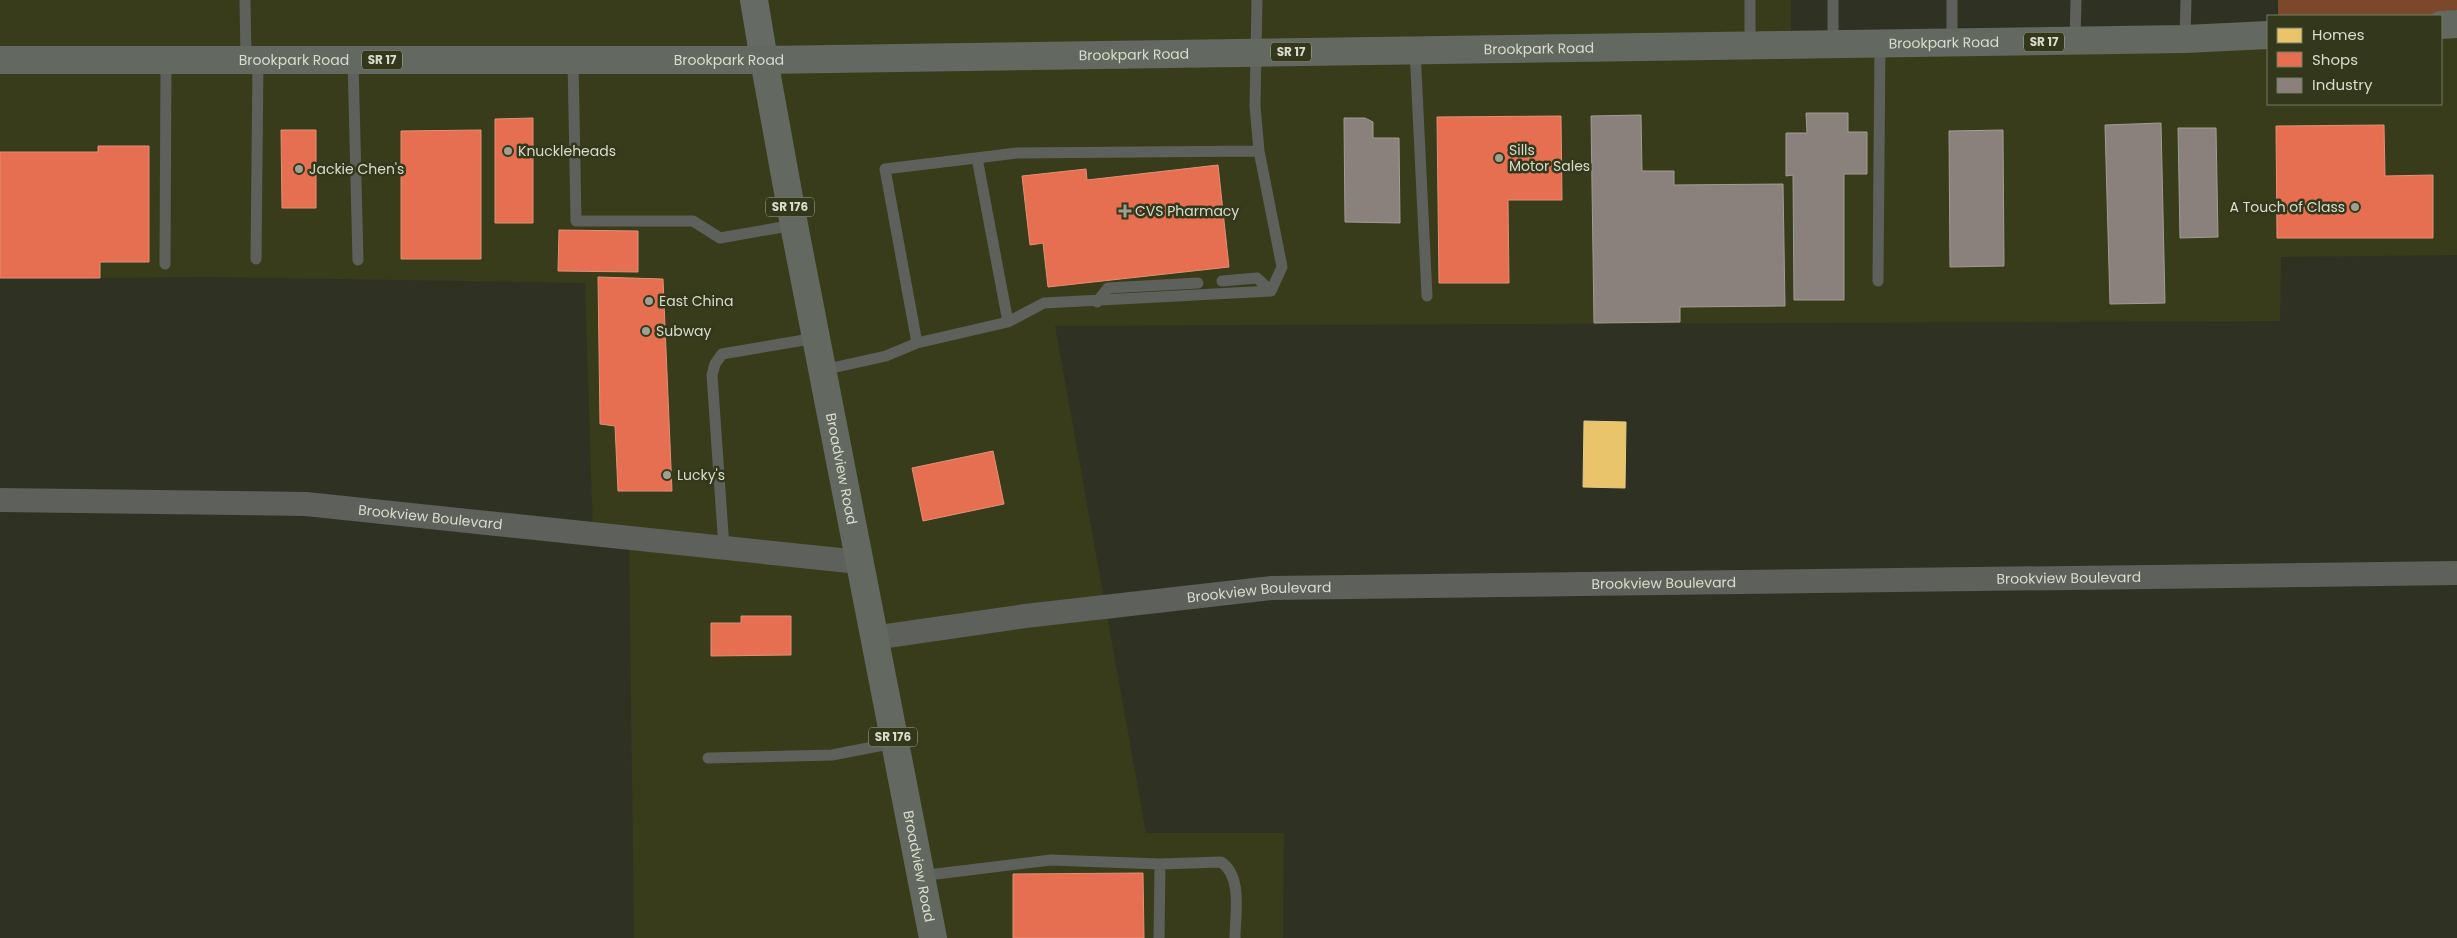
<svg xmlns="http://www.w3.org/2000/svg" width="2457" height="938" font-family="Poppins,sans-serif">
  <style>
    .built { fill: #383c1b }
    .green { fill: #7c482b }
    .homes { fill: #e9c46a; stroke: #e4cb87 }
    .shops { fill: #e76f51; stroke: #e39076 }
    .industry { fill: #8a817c; stroke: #a29c94 }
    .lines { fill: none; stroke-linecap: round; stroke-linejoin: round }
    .lane { stroke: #5d605b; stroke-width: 11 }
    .street { stroke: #5d605b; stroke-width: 24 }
    .secondary { stroke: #656a64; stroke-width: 28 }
    .primary { stroke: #636860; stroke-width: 28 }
    .poi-dot { fill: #9ea090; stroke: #33381c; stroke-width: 2 }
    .labels { text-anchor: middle; stroke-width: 5; stroke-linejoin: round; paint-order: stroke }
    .shield { fill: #33381c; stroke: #a7ab96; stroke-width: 1 }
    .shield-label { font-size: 12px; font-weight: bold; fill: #d9dccb }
    .street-label { font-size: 14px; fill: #d9dccb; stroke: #33381c }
    .poi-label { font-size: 14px; fill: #d9dccb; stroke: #33381c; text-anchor: start }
  </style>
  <rect width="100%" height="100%" fill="#2f3222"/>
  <path class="built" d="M 0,0 L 1791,0 L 1791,45 L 2268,35 L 2268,104 L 2441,104 L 2441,25 L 2457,24 L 2457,255 L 2281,257 L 2280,321 L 1055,326 L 1146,833 L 1284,833 L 1283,938 L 634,938 L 629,538 L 593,534 L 585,283 L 208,277 L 0,279 Z"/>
  <path class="green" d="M 2278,0 L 2457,0 L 2457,36 L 2441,16 L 2278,16 Z"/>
  <path class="homes" d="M 1584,421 L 1626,422 L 1625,488 L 1583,487 Z"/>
  <path class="shops" d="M 1561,116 L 1562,200 L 1508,200 L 1509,283 L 1439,283 L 1437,117 Z
    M 533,118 L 533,223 L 495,223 L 495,119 Z
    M 2384,125 L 2385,176 L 2433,175 L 2433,238 L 2277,238 L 2276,126 Z
    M 281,130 L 316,130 L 316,208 L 282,208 Z
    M 481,130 L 481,259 L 401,259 L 401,131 Z
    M 98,146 L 149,146 L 149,262 L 100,262 L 100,278 L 0,278 L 0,152 L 98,152 Z
    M 1218,165 L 1229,267 L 1048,287 L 1043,243 L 1030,245 L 1022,176 L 1086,169 L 1087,180 Z
    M 559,230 L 638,231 L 638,272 L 558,271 Z
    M 598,277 L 663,279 L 672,491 L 618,491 L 615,426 L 600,424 Z
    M 993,451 L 1004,504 L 923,521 L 912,468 Z
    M 741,616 L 791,616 L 791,655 L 711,656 L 711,623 L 741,623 Z
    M 1143,873 L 1144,938 L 1013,938 L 1013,874 Z"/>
  <path class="industry" d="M 1806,113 L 1848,113 L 1848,132 L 1867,132 L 1867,174 L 1844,174 L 1844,300 L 1794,300 L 1793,175 L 1786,176 L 1786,133 L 1807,133 Z
    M 1641,115 L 1642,171 L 1674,171 L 1674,185 L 1783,184 L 1785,306 L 1680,307 L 1680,322 L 1594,323 L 1591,116 Z
    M 1344,118 L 1365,118 L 1373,122 L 1373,138 L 1399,138 L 1400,223 L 1345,222 Z
    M 2161,123 L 2165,303 L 2110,304 L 2105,125 Z
    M 2178,128 L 2216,128 L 2218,237 L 2180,238 Z
    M 2003,130 L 2004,266 L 1950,267 L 1949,131 Z"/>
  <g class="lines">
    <path class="lane" d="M 245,0 L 246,60
      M 1750,0 L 1750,45
      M 1833,0 L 1833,44
      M 1952,0 L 1952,43
      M 2185,39 L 2186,0
      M 2075,41 L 2076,0
      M 1415,50 L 1427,296
      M 353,60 L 358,260
      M 573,60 L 576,221 L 693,221 L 720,238 L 794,225
      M 256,259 L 258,60
      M 165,264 L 166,60
      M 1222,281 L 1257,278 L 1271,291
      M 1878,281 L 1880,43
      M 1097,302 L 1108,288 L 1198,283
      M 1008,322 L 1044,303 L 1271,291 L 1282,267 L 1259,151
      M 917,343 L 1008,322 L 977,158
      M 823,370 L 886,356 L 917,343 L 885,169 L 1017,153 L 1259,151 L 1255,106 L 1257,0
      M 724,548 L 712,375 L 715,364 L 722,354 L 816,338
      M 708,758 L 832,755 L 894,743
      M 1160,864 L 1221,862 C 1243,876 1235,916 1235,938
      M 920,876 L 1051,860 L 1160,864 L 1159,938"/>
    <g class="street">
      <path id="s1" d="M 0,500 L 306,504 L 859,562"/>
      <path id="s2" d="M 873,638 L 1025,616 L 1272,588 L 2457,573"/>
    </g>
    <path class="secondary" d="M 754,0 L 764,60"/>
    <g class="primary">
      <path d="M 2441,25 L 2457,24"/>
      <path id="s3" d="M 0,60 L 764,60 L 2185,39 L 2268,35"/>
      <path id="s4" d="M 764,60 L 794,225 L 933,938"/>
    </g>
  </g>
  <g class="poi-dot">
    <circle cx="508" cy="151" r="5"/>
    <circle cx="1499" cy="158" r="5"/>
    <circle cx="299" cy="169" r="5"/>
    <circle cx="2355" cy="207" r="5"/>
    <path d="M1122.5 203.5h5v5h5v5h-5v5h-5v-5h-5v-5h5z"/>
    <circle cx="649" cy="301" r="5"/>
    <circle cx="646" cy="331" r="5"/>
    <circle cx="667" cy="475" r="5"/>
  </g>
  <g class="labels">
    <g class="shield">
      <rect x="2024" y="32.5" width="40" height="19" rx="4"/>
      <rect x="1271" y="42.5" width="40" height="19" rx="4"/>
      <rect x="362" y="50.5" width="40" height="19" rx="4"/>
      <rect x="766" y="197.5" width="48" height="19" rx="4"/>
      <rect x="869" y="727.5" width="48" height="19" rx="4"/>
    </g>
    <g class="shield-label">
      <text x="2044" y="46">SR 17</text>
      <text x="1291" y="56">SR 17</text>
      <text x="382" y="64">SR 17</text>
      <text x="790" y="211">SR 176</text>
      <text x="893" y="741">SR 176</text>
    </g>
    <g class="street-label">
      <text dy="5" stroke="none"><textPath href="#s3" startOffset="1944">Brookpark Road</textPath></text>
      <text dy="5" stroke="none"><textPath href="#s3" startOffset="1539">Brookpark Road</textPath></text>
      <text dy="5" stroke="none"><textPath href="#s3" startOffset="1134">Brookpark Road</textPath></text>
      <text dy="5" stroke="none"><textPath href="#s3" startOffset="729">Brookpark Road</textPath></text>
      <text dy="5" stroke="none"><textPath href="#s3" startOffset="294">Brookpark Road</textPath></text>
      <text dy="5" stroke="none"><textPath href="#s4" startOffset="416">Broadview Road</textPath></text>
      <text dy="5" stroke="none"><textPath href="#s1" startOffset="431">Brookview Boulevard</textPath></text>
      <text dy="5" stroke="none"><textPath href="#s2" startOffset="1199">Brookview Boulevard</textPath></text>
      <text dy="5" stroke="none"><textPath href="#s2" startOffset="794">Brookview Boulevard</textPath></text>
      <text dy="5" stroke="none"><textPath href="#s2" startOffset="389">Brookview Boulevard</textPath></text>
      <text dy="5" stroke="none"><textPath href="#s4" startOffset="821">Broadview Road</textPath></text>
    </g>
    <g class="poi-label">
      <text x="1509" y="155">Sills<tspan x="1509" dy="16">Motor Sales</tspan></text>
      <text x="518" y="156">Knuckleheads</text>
      <text x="309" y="174">Jackie Chen's</text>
      <text x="2345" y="212" text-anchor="end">A Touch of Class</text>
      <text x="1135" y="216">CVS Pharmacy</text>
      <text x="659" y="306">East China</text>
      <text x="656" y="336">Subway</text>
      <text x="677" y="480">Lucky's</text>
    </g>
  </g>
  <rect x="2267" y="15" width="175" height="90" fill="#33381c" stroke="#757a62"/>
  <rect x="2277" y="28" width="25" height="15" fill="#e9c46a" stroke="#757a62"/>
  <text x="2312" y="40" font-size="15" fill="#d9dccb">Homes</text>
  <rect x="2277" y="52" width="25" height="15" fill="#e76f51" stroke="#757a62"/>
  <text x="2312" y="65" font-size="15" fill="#d9dccb">Shops</text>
  <rect x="2277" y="78" width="25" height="15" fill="#8a817c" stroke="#757a62"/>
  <text x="2312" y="90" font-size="15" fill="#d9dccb">Industry</text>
</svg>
